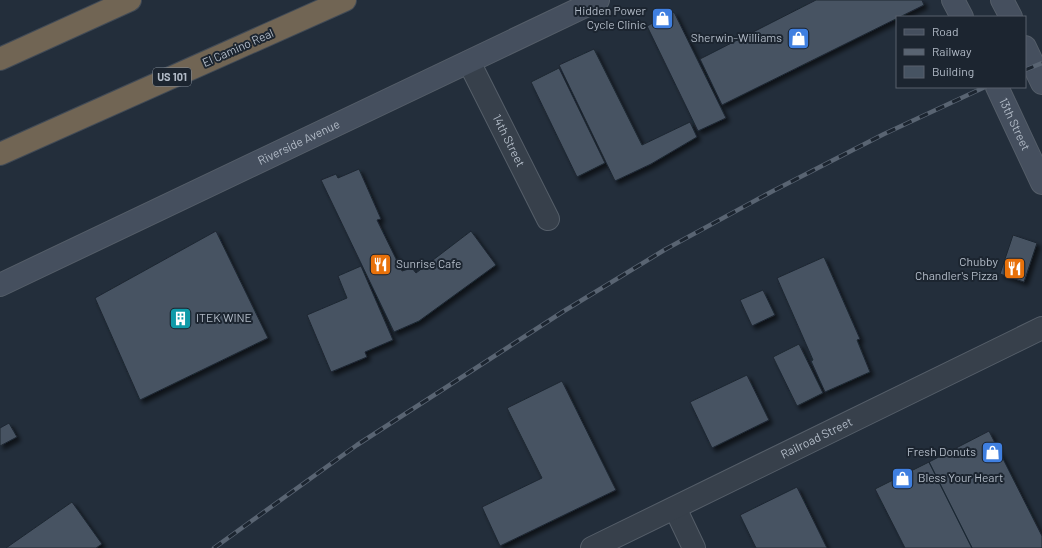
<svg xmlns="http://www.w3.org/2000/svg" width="1042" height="548" font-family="Barlow,sans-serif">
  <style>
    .building { fill: #465362; stroke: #1e2732; filter: url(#shadow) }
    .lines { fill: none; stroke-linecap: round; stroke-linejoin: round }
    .minor-casing { stroke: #555e69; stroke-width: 24 }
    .secondary-casing { stroke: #555e69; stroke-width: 24 }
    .motorway-casing { stroke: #424b56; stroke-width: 24 }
    .minor { stroke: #37404b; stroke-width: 22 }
    .secondary { stroke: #454f5e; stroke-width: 22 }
    .motorway { stroke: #716554; stroke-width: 22 }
    .rail-casing { stroke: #596472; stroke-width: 4.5 }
    .rail { stroke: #1c2530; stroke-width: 3; stroke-dasharray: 9; stroke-linecap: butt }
    .labels { text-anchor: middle; stroke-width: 4; stroke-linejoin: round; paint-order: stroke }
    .shield { fill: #1c2530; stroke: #858e9a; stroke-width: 1 }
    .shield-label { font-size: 11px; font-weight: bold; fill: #b2bbc7 }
    .poi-label { font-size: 12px; fill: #b2bbc7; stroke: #1c2530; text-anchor: end }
    .street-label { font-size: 12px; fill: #b2bbc7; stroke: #1c2530 }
  </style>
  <defs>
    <filter id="shadow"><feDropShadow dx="3.5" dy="3.5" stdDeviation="2" flood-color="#0009"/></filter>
  </defs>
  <rect width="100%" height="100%" fill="#232e3b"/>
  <path class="building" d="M 816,0 L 922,0 L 924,5 L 722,105 L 700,59 Z
    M 674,12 L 726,118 L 698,131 L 647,26 Z
    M 594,49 L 642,145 L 690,122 L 697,137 L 651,164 L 615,181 L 559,65 Z
    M 559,68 L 605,163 L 577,177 L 531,82 Z
    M 359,169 L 381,219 L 377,220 L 402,271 L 412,268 L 416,273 L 471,231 L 496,265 L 419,321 L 394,332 L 321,180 L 336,174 L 338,178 Z
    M 216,231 L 268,338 L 140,400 L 95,298 Z
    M 1013,235 L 1037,243 L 1024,282 L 1000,274 Z
    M 824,257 L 860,339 L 857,340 L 870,372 L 825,392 L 811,361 L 813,360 L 777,278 Z
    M 361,266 L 393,340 L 365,352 L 367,357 L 331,372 L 307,315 L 347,298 L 338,276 Z
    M 763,290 L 775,315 L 752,326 L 740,300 Z
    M 799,344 L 823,393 L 797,406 L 773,357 Z
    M 747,375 L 769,420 L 712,448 L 690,402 Z
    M 562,381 L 616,490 L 500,546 L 482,507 L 542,478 L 507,408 Z
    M 9,423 L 17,437 L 0,446 L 0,428 Z
    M 989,431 L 1042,536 L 1042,548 L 972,548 L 929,462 Z
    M 929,462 L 972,548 L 905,548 L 875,489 Z
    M 797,487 L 827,548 L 756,548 L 740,515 Z
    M 72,502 L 102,544 L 96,548 L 6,548 Z"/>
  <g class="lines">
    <defs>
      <g id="minor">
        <path id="s1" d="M 469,62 L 548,219"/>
        <path d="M 675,508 L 694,548"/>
        <path id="s2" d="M 592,548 L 1042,328"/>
      </g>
      <g id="secondary">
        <path d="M 953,0 L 962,17"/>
        <path d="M 1002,0 L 1011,17"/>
        <path d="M 1025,47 L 1042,83"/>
        <path id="s3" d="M 997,87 L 1042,183"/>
        <path id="s4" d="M 0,285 L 598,0"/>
      </g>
      <path id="motorway" d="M 0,59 L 130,0
        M 0,154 L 345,0"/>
    </defs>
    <use href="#minor" class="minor-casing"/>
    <use href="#secondary" class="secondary-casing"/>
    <use href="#motorway" class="motorway-casing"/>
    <use href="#minor" class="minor"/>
    <use href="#secondary" class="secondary"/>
    <use href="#motorway" class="motorway"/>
    <defs>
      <path id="rail" d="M 1025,70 L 1042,63
        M 214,548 L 357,445 L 564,311 L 666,249 L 771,192 L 884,134 L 985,87"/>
    </defs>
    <use href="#rail" class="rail-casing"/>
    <use href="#rail" class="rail"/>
  </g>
  <defs>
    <symbol id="shop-square" viewBox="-11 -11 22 22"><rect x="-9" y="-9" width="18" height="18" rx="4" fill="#3f7fe0" stroke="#1c2530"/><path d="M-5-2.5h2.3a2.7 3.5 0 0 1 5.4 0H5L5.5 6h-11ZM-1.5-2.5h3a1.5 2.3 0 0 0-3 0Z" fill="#fff"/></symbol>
    <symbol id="restaurant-square" viewBox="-11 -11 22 22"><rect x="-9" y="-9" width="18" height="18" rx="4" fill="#e8710a" stroke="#1c2530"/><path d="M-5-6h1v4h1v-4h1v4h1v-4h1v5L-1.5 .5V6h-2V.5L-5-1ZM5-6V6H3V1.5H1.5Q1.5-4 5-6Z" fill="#fff"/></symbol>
    <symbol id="building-square" viewBox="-11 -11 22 22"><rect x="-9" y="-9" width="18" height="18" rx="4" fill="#0f9aa8" stroke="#1c2530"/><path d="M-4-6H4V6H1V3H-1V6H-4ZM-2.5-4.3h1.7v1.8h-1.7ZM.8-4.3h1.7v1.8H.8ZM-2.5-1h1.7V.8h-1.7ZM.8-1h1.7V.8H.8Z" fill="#fff"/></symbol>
  </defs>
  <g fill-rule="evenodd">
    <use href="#shop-square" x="650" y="6" width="25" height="25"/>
    <use href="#shop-square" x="786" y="26" width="25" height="25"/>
    <use href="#restaurant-square" x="368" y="252" width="25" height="25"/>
    <use href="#restaurant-square" x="1002" y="256" width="25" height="25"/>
    <use href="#building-square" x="168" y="306" width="25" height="25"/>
    <use href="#shop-square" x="980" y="440" width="25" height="25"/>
    <use href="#shop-square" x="890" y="466" width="25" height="25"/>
  </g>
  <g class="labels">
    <rect class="shield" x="153" y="68" width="38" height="18" rx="3"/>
    <g class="shield-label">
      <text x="172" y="81">US 101</text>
    </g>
    <g class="poi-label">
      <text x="646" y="15">Hidden Power<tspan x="646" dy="14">Cycle Clinic</tspan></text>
      <text x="782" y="42">Sherwin-Williams</text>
      <text x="998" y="266">Chubby<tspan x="998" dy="14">Chandler's Pizza</tspan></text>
      <text x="396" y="268" text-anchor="start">Sunrise Cafe</text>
      <text x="196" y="322" text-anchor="start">ITEK WINE</text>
      <text x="976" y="456">Fresh Donuts</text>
      <text x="918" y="482" text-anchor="start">Bless Your Heart</text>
    </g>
    <g class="street-label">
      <text transform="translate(238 48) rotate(-24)" y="4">El Camino Real</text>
      <text dy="4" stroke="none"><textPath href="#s3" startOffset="41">13th Street</textPath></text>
      <text dy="4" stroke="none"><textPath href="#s1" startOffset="88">14th Street</textPath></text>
      <text dy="4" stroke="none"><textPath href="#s4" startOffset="331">Riverside Avenue</textPath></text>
      <text dy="4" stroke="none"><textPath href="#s2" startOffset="250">Railroad Street</textPath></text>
    </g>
  </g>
  <rect x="896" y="16" width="130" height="72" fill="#1c2530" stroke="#58616c"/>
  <rect x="904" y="29" width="20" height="6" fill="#454f5e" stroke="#58616c"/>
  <text x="932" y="36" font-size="12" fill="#b2bbc7">Road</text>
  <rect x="904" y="49" width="20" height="6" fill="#596472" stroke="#58616c"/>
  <text x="932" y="56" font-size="12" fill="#b2bbc7">Railway</text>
  <rect x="904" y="66" width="20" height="12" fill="#465362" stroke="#58616c"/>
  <text x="932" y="76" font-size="12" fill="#b2bbc7">Building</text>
</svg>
